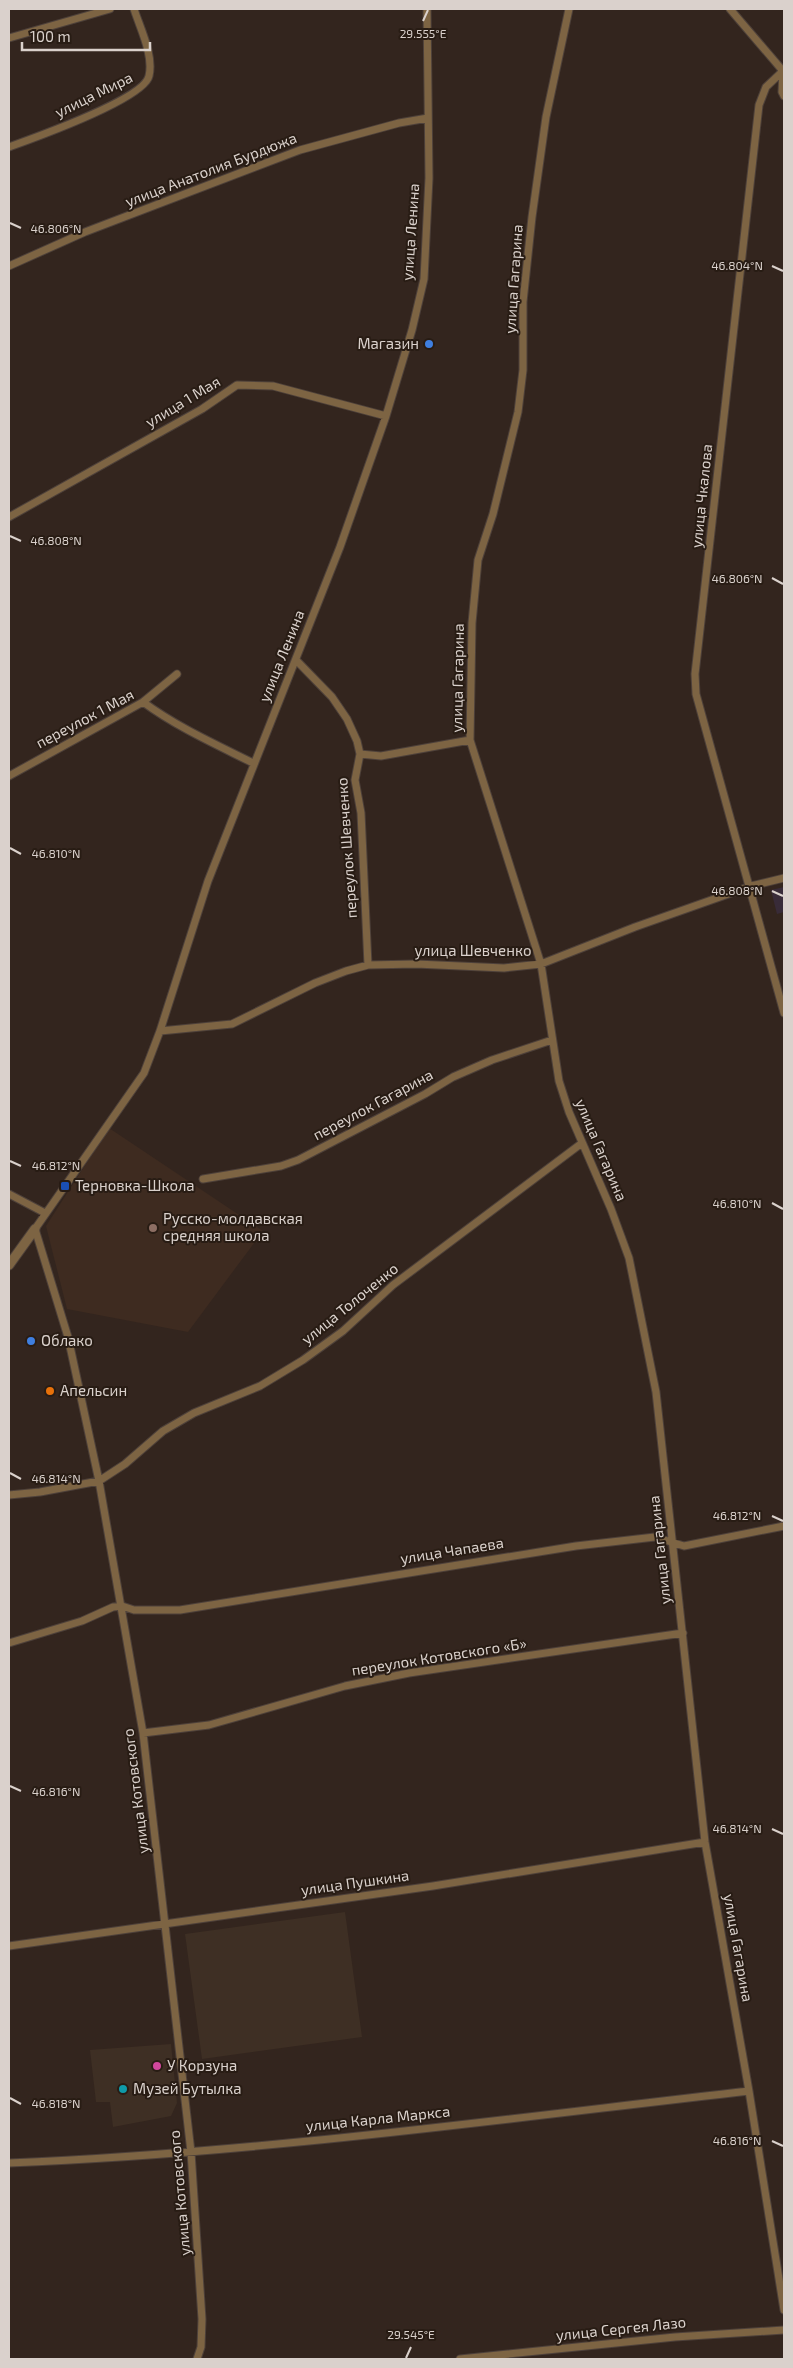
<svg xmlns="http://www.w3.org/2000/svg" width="793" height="2368" font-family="'Exo 2',sans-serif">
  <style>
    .commercial { fill: #3e2f24 }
    .industrial { fill: #382b38 }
    .built { fill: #3e2b20 }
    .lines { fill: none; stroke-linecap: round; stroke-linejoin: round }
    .minor-casing { stroke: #4e413a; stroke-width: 9 }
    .tertiary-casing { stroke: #4e413a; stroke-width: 11 }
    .minor { stroke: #7d6443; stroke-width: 7 }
    .tertiary { stroke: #7d6443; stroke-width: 9 }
    .ticks { fill: none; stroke: #dad1cc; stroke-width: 2 }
    .shop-dot { fill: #3f7fe0; stroke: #281c14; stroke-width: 2 }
    .transit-dot { fill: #1a4fb4; stroke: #281c14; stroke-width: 2 }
    .education-dot { fill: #8d6e63; stroke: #281c14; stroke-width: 2 }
    .food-dot { fill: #e8710a; stroke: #281c14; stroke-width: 2 }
    .hotel-dot { fill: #d1479c; stroke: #281c14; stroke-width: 2 }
    .culture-dot { fill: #0f9aa8; stroke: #281c14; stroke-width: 2 }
    .labels { text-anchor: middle; stroke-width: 4; stroke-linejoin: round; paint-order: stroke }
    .street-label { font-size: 15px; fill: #dad1cc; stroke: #281c14 }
    .poi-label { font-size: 15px; fill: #dad1cc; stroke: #281c14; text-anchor: start }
    .ticks-label { font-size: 12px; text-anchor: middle; fill: #dad1cc; stroke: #281c14; stroke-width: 4; stroke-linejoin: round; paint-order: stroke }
  </style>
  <rect width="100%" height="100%" fill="#33251e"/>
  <path class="commercial" d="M 345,1912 L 362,2037 L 202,2059 L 185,1934 Z
    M 171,2044 L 177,2103 L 171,2116 L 113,2127 L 110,2102 L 96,2102 L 90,2050 Z"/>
  <path class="industrial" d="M 784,887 L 784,912 L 777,914 L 771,890 Z"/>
  <path class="built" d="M 109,1128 L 263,1231 L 188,1332 L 67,1309 L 46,1226 Z"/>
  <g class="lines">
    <defs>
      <path id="minor" d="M 569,9 L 546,117 L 532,217 L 523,302 L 523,370 L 518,412 L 493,514 L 478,560 L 472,623 L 470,740 L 541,964 L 559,1081 L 569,1112 L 611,1209 L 629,1258 L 656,1392 L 705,1842 L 749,2091 L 784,2310
        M 730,9 L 783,71
        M 9,38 L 110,9
        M 784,70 L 766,87 L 759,105 L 695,674 L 696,694 L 784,1013
        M 783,71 L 782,92 L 784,96
        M 9,147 C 34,138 144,99 149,76 C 154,55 140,28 134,9
        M 9,266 L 85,232 L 300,150 L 399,123 L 428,118
        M 9,517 L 202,409 L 237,385 L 273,386 L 386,416
        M 296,660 L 332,697 L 347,719 L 357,741 L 360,754 L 355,780 L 361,813 L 368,965
        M 143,702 L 177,674
        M 360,754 L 381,756 L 470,740
        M 9,776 L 143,702 C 177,727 215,744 253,763
        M 160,1031 L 232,1024 L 315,983 L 346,971 L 368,965 L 416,964 L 504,968 L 541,964 L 635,927 L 751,886 L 784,878
        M 203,1179 L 281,1166 L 298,1160 L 425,1094 L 453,1077 L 492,1060 L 552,1040
        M 9,1194 L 45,1213
        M 9,1495 L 40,1492 L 99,1481 L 125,1464 L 163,1431 L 194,1413 L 260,1386 L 303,1360 L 343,1331 L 393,1285 L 582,1143
        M 9,1643 L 82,1621 L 113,1607 L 122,1606 L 134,1610 L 180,1610 L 576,1546 L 655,1537 L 684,1546 L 784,1526
        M 143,1733 L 209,1725 L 345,1686 L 409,1673 L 683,1633
        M 9,1946 L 433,1886 L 705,1842
        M 9,2163 C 257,2153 503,2119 749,2091
        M 197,2359 L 201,2347 L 202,2319 L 191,2152 L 143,1733 L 99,1481 L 68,1337 L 35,1229 L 144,1073 L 160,1031 L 208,881 L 340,547 L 386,416 L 412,330 L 424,279 L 429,178 L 427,9
        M 460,2359 L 675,2337 L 784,2330"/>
      <path id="tertiary" d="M 9,1265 L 35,1229"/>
    </defs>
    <use href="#minor" class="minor-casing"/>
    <use href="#tertiary" class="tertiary-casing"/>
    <use href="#minor" class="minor"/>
    <use href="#tertiary" class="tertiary"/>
  </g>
  <path class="ticks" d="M 423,21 L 428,10M 10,223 L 21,228M 772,266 L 783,271M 10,536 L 21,541M 772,578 L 783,584M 10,848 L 21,854M 772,891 L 783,896M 10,1161 L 21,1166M 772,1203 L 783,1209M 10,1473 L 21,1479M 772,1516 L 783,1521M 10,1786 L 21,1791M 772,1829 L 783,1834M 10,2098 L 21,2104M 772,2141 L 783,2146M 406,2358 L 411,2347"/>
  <g class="shop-dot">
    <circle cx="429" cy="344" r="5"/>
    <circle cx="31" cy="1341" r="5"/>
  </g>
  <rect class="transit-dot" x="60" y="1181" width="10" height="10" rx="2.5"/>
  <circle class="education-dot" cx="153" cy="1228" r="5"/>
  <circle class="food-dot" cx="50" cy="1391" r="5"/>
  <circle class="hotel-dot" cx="157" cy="2066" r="5"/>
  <circle class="culture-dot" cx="123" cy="2089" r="5"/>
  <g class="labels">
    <g class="street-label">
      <text transform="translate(94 95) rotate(-26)" y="5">улица Мира</text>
      <text transform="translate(211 170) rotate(-21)" y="5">улица Анатолия Бурдюжа</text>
      <text transform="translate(411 232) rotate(-86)" y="5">улица Ленина</text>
      <text transform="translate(514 279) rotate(-86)" y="5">улица Гагарина</text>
      <text transform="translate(183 402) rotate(-31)" y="5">улица 1 Мая</text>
      <text transform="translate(702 496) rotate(-84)" y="5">улица Чкалова</text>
      <text transform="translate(282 656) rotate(-68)" y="5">улица Ленина</text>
      <text transform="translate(458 678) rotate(-89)" y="5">улица Гагарина</text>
      <text transform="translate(85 719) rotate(-28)" y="5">переулок 1 Мая</text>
      <text transform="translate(347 848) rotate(-94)" y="5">переулок Шевченко</text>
      <text x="473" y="956">улица Шевченко</text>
      <text transform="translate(373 1105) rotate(-28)" y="5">переулок Гагарина</text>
      <text transform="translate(601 1150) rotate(67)" y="5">улица Гагарина</text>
      <text transform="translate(350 1304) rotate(-39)" y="5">улица Толоченко</text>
      <text transform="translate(660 1550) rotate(-96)" y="5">улица Гагарина</text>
      <text transform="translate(452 1551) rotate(-9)" y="5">улица Чапаева</text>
      <text transform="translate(439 1657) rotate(-9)" y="5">переулок Котовского «Б»</text>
      <text transform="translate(136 1791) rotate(-97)" y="5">улица Котовского</text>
      <text transform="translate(355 1883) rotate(-8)" y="5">улица Пушкина</text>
      <text transform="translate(738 1948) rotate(80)" y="5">улица Гагарина</text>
      <text transform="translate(378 2119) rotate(-6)" y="5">улица Карла Маркса</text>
      <text transform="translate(180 2193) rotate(-95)" y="5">улица Котовского</text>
      <text transform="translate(621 2329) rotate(-6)" y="5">улица Сергея Лазо</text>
    </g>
    <g class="poi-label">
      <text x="419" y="349" text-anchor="end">Магазин</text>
      <text x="75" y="1191">Терновка-Школа</text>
      <text x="163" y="1224">Русско-молдавская<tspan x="163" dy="17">средняя школа</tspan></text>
      <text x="41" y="1346">Облако</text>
      <text x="60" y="1396">Апельсин</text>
      <text x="167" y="2071">У Корзуна</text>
      <text x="133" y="2094">Музей Бутылка</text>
    </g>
  </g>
  <g class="ticks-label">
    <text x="423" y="38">29.555°E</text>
    <text x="56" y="233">46.806°N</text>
    <text x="737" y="270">46.804°N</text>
    <text x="56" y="545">46.808°N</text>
    <text x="737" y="583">46.806°N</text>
    <text x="56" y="858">46.810°N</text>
    <text x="737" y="895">46.808°N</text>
    <text x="56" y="1170">46.812°N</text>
    <text x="737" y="1208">46.810°N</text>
    <text x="56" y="1483">46.814°N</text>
    <text x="737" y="1520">46.812°N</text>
    <text x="56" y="1796">46.816°N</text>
    <text x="737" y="1833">46.814°N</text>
    <text x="56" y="2108">46.818°N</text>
    <text x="737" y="2145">46.816°N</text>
    <text x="411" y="2339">29.545°E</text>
  </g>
  <rect width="793" height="2368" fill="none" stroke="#dad1cc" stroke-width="20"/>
  <path d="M22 42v8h128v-8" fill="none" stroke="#dad1cc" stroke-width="2.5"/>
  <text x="30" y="42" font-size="15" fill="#dad1cc" stroke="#281c14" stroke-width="4" paint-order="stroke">100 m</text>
</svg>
